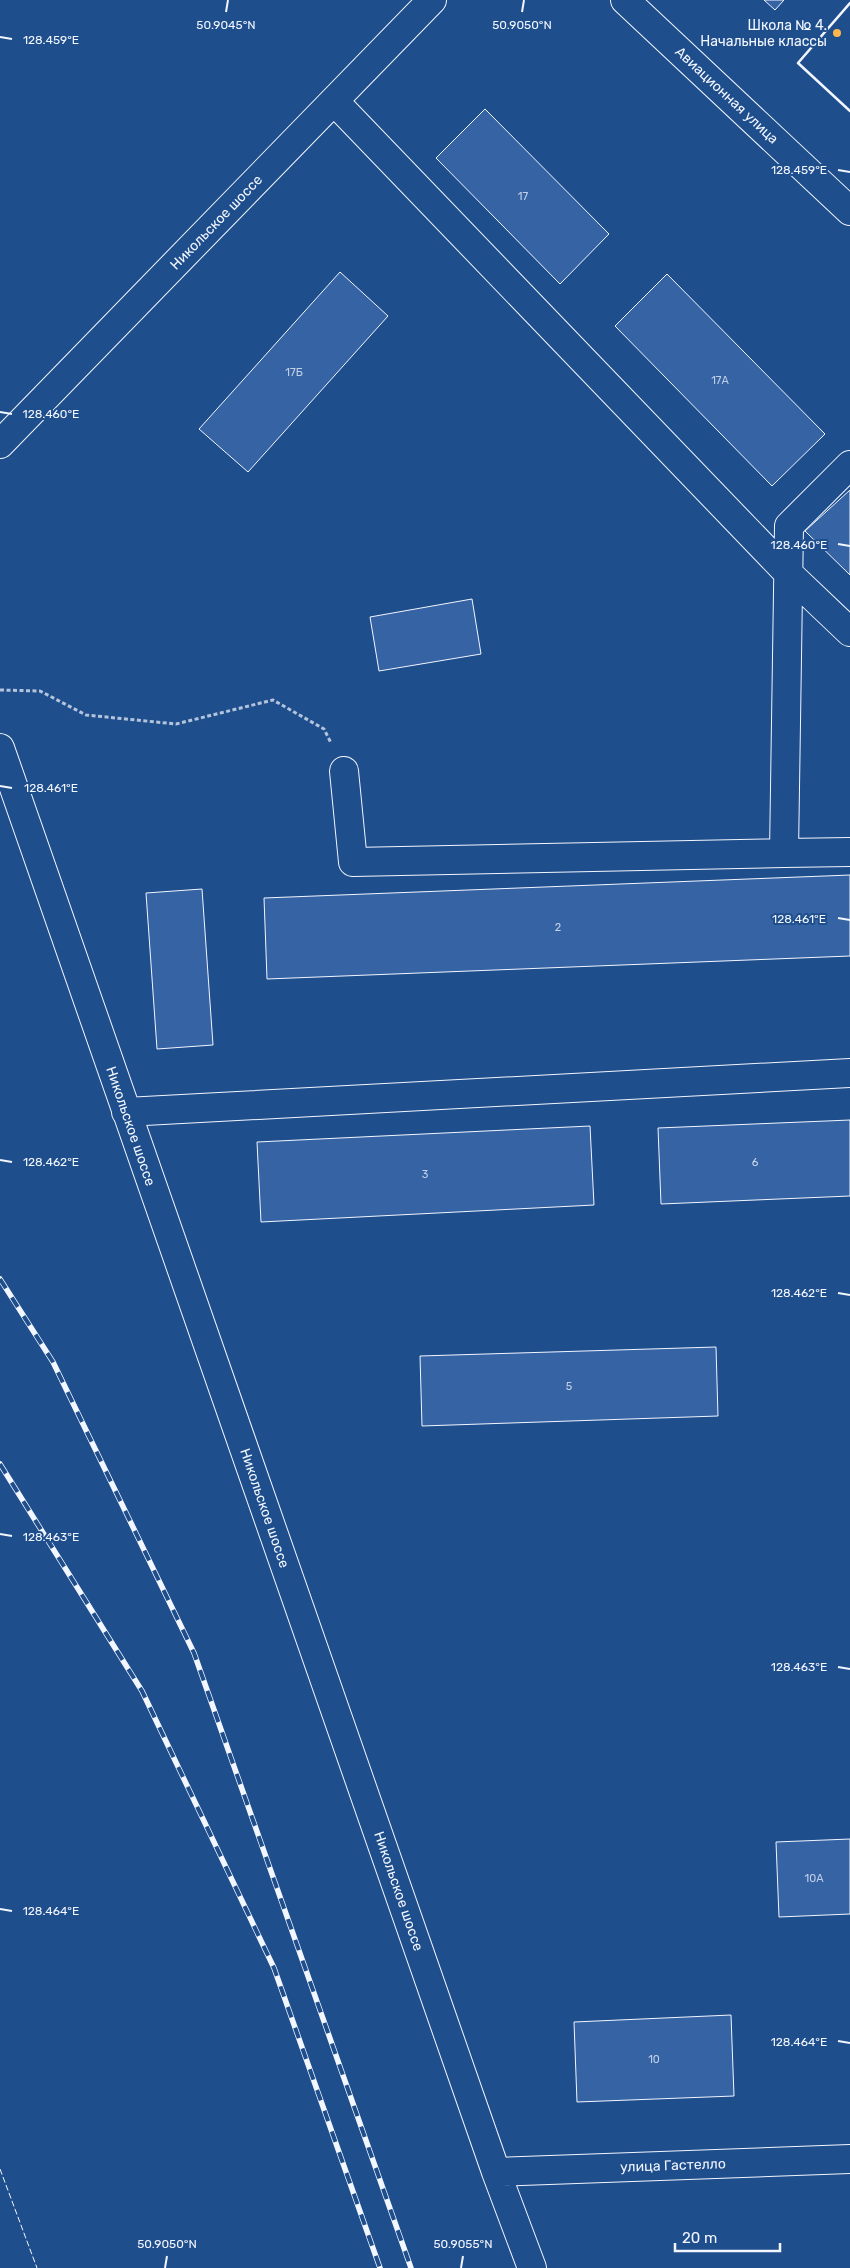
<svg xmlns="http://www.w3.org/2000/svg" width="850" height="2268" font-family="Rubik,sans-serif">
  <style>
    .building { fill: #3563a3; stroke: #f2f6ff }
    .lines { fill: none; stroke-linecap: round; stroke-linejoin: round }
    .minor-casing { stroke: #f2f6ff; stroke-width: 30 }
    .path { stroke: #b3c4dc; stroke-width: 3; stroke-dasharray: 4 2.5; stroke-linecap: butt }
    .minor { stroke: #1f4e8c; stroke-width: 28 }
    .rail-casing { stroke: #f2f6ff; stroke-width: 5.5 }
    .rail { stroke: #1f4e8c; stroke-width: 4; stroke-dasharray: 11; stroke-linecap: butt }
    .fence { stroke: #f2f6ff; stroke-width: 1; stroke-dasharray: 6 2.5; stroke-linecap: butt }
    .wall { stroke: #f2f6ff; stroke-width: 2.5 }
    .ticks { fill: none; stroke: #f2f6ff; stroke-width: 2 }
    .poi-dot { fill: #ffb74d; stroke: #1f4e8c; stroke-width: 2 }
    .labels { text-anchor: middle; stroke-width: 4; stroke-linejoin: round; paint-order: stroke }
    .number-label { font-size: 11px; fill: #c3d1e8 }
    .poi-label { font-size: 14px; fill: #f2f6ff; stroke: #1f4e8c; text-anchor: end }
    .street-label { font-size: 14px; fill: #f2f6ff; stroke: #1f4e8c }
    .ticks-label { font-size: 12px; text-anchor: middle; fill: #f2f6ff; stroke: #1f4e8c; stroke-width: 4; stroke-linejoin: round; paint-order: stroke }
  </style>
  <rect width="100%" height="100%" fill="#1f4e8c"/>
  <path class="building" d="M 764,0 L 784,0 L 775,10 Z
    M 485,109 L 609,234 L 560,284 L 436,158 Z
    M 340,272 L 388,316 L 248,472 L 199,429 Z
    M 667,274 L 825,434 L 772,486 L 615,326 Z
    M 850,490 L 850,575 L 805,531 Z
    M 472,599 L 481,654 L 379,671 L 370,617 Z
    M 850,875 L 850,956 L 267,979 L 264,898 Z
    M 202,889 L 213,1045 L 157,1049 L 146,893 Z
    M 850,1120 L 850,1196 L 661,1204 L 658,1128 Z
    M 590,1126 L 594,1205 L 261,1222 L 257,1142 Z
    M 716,1347 L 718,1416 L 422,1426 L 420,1356 Z
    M 850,1839 L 850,1914 L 779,1917 L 776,1842 Z
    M 731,2015 L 734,2096 L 577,2102 L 574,2022 Z"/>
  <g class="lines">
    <defs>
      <path id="minor" d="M 625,0 L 850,211
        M 334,101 L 788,573 L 850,632
        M 0,444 L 432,0
        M 0,748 L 496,2172 L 532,2268
        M 344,771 L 353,862 L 784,853 L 789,526 L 850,465
        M 784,853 L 850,852
        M 126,1112 L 850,1073
        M 496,2172 L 850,2159"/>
    </defs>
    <use href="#minor" class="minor-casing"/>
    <path class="path" d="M 0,690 L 40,691 L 86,715 L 176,724 L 273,700 L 324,729 L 331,743"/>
    <use href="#minor" class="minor"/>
    <defs>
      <path id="rail" d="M 0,1279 L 53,1362 L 194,1653 L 411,2268
        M 0,1464 L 142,1691 L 274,1968 L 380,2268"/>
    </defs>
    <use href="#rail" class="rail-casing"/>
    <use href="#rail" class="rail"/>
    <path class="fence" d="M 0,2169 L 37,2268"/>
    <path class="wall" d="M 850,3 L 798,63 L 850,111"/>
  </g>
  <path class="ticks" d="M 226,12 L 228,0M 522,12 L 524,0M 0,37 L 12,39M 838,170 L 850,172M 0,412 L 12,414M 838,544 L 850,546M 0,786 L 12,788M 838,918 L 850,920M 0,1160 L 12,1162M 838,1293 L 850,1295M 0,1534 L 12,1536M 838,1667 L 850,1669M 0,1909 L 12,1911M 838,2041 L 850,2043M 165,2268 L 167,2256M 461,2268 L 463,2256"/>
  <circle class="poi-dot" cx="837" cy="33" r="5"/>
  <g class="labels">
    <g class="number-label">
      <text x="523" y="200">17</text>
      <text x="294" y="376">17Б</text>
      <text x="720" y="384">17А</text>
      <text x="558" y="931">2</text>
      <text x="755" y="1166">6</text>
      <text x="425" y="1178">3</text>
      <text x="569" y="1390">5</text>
      <text x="814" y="1882">10А</text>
      <text x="654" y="2063">10</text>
    </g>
    <g class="poi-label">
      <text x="827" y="30">Школа № 4.<tspan x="827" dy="16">Начальные классы</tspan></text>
    </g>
    <g class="street-label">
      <text transform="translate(727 95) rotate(43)" y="5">Авиационная улица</text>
      <text transform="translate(216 222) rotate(-46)" y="5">Никольское шоссе</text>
      <text transform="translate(131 1126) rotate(71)" y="5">Никольское шоссе</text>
      <text transform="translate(265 1508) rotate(71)" y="5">Никольское шоссе</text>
      <text transform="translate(399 1891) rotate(71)" y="5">Никольское шоссе</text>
      <text transform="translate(673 2165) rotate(-2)" y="5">улица Гастелло</text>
    </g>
  </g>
  <g class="ticks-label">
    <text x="522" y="29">50.9050°N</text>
    <text x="226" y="29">50.9045°N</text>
    <text x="51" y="44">128.459°E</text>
    <text x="799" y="174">128.459°E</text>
    <text x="51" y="418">128.460°E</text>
    <text x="799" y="549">128.460°E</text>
    <text x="51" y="792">128.461°E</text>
    <text x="799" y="923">128.461°E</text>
    <text x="51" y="1166">128.462°E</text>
    <text x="799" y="1297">128.462°E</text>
    <text x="51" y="1541">128.463°E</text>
    <text x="799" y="1671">128.463°E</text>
    <text x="51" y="1915">128.464°E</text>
    <text x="799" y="2046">128.464°E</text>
    <text x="167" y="2248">50.9050°N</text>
    <text x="463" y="2248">50.9055°N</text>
  </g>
  <path d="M675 2243v8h105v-8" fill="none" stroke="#f2f6ff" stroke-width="2.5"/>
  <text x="682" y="2243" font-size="15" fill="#f2f6ff" stroke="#1f4e8c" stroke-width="4" paint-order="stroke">20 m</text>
</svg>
